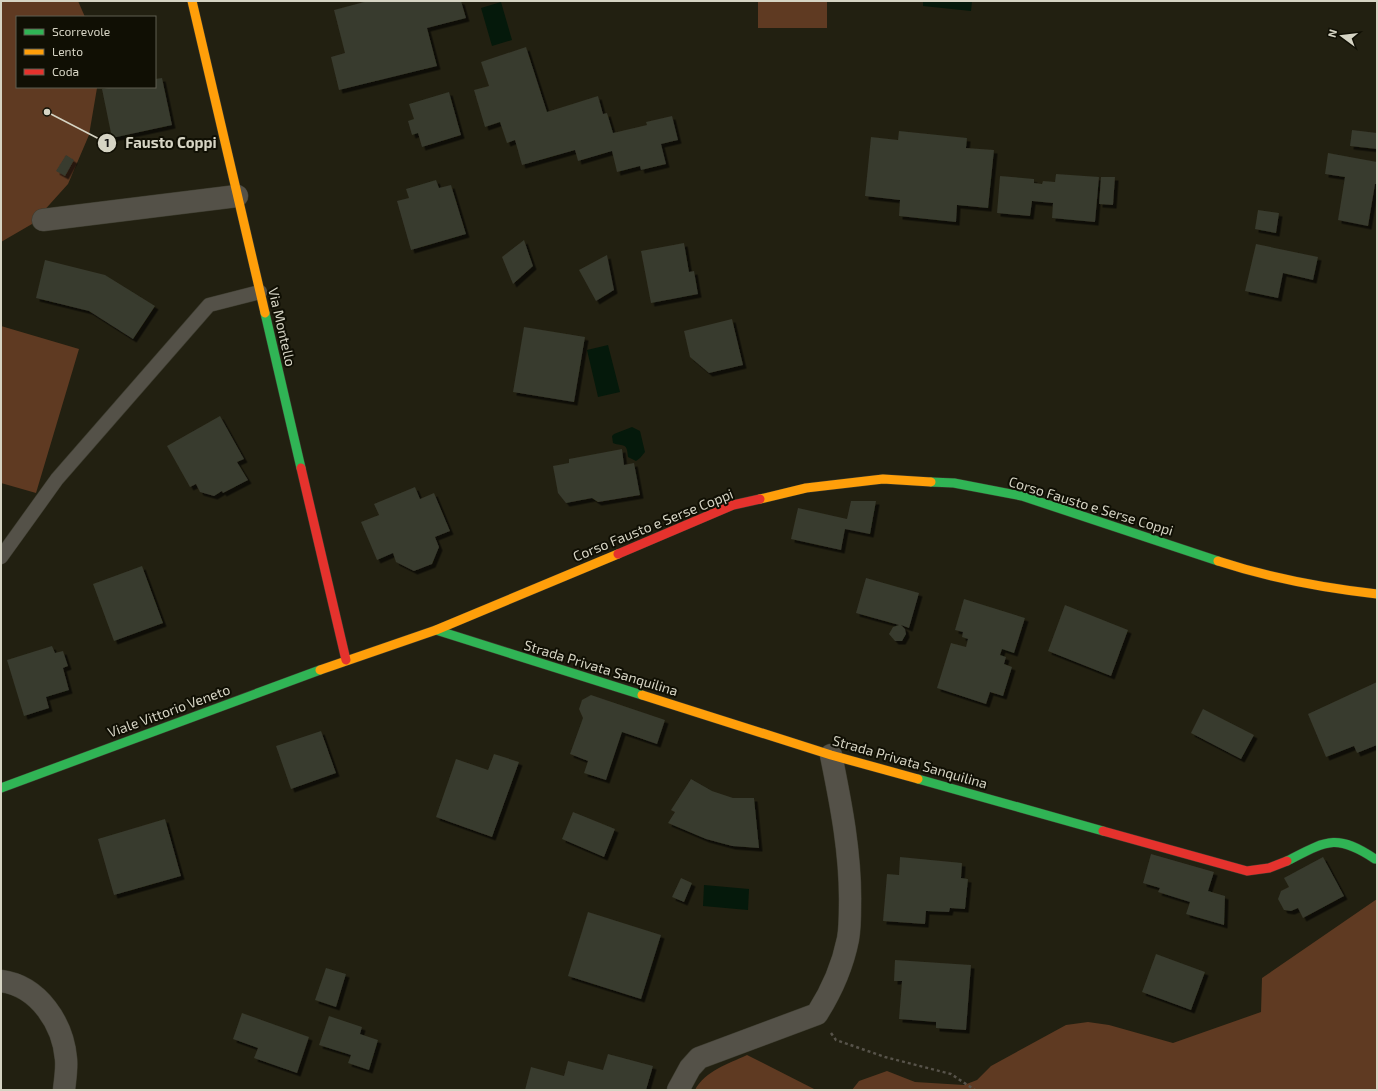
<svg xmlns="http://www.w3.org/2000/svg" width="1378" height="1091" font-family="'Exo 2',sans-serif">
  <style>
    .green { fill: #5f3a22 }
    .water { fill: #05190b }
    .building { fill: #383a2d; filter: url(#shadow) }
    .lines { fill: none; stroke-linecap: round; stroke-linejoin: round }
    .lane-casing { stroke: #3d3c2f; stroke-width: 15 }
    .street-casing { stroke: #3d3c2f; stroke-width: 23 }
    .fast-casing { stroke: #3d3c2f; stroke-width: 10 }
    .slow-casing { stroke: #3d3c2f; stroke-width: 10 }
    .jam-casing { stroke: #3d3c2f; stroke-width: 10 }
    .path { stroke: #57534a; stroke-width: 2.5; stroke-dasharray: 3 3; stroke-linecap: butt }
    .lane { stroke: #545148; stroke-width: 14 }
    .street { stroke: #545148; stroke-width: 22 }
    .fast { stroke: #30b455; stroke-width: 9 }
    .slow { stroke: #ff9f0a; stroke-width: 9 }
    .jam { stroke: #e5322d; stroke-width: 9 }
    .labels { text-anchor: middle; stroke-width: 4; stroke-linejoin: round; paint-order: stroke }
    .street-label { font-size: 14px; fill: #d6d4c4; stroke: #100f04 }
    .leader { fill: none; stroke: #d6d4c4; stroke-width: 1.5 }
    .callout-dot { fill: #d6d4c4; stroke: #100f04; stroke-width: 1.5 }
    .mark-label { font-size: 12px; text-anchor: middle; font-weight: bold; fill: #111 }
    .callout-label { font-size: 15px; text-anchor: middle; font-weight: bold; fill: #d6d4c4; stroke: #100f04; stroke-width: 4; stroke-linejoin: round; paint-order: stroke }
  </style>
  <defs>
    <filter id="shadow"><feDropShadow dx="3.5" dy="3.5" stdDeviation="0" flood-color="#0009"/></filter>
  </defs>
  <rect width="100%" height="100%" fill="#222011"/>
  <path class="green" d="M 1,1 L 78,1 L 85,17 L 17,17 L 17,87 L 97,88 L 89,135 L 68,184 L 32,224 L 1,242 Z
    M 758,1 L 827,1 L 827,28 L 758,28 Z
    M 1,326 L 79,349 L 36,493 L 1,483 Z
    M 1377,899 L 1377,1090 L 852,1090 L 859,1081 L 887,1071 L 915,1082 L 964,1085 L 977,1080 L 991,1066 L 1066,1025 L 1088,1022 L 1109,1025 L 1173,1043 L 1261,1012 L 1262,978 Z
    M 747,1055 L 816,1090 L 695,1090 C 705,1071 728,1064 747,1055 Z"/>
  <path class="water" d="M 923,1 L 972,1 L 971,11 L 923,6 Z
    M 501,2 L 512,40 L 492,46 L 481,8 Z
    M 608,345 L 620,392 L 598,397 L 587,350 Z
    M 632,427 L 640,431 L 645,452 L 640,458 L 636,461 L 628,457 C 627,442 624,447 613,443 L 612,436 L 614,434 Z
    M 704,885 L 749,889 L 748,910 L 703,906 Z"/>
  <path class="building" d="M 368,1 L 461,1 L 466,18 L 427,28 L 437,66 L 339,90 L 331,57 L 345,53 L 334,10 Z
    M 526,47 L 547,112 L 598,96 L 603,114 L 607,113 L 613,133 L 647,125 L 646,122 L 672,116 L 678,140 L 661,144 L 666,164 L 641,170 L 640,166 L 617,172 L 612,151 L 578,161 L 575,150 L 522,165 L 515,140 L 507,143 L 500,122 L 485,127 L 474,90 L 489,86 L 481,62 Z
    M 162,78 L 172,125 L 112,138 L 102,89 L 114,87 L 155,87 L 155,79 Z
    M 449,92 L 461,135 L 422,147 L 418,133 L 412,135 L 408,121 L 414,119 L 409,104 Z
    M 1352,130 L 1377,133 L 1377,149 L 1350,146 Z
    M 899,131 L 967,138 L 966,148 L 994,150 L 988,208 L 957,205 L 956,222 L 899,216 L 900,200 L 865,196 L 871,137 L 898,140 Z
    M 1328,153 L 1377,162 L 1377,184 L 1375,184 L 1368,226 L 1338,220 L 1345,177 L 1325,174 Z
    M 66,155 L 74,160 L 65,176 L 56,171 Z
    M 1056,174 L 1099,177 L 1095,222 L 1052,218 L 1053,203 L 1032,201 L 1030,216 L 997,213 L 1000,176 L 1034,179 L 1034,183 L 1042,184 L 1043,181 L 1055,182 Z
    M 1101,177 L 1115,177 L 1113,205 L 1099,204 Z
    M 436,180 L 439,188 L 451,185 L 466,234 L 411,250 L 397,201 L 409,198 L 406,189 Z
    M 1258,210 L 1279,213 L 1276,233 L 1255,229 Z
    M 524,240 L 533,266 L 513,284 L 502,257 Z
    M 684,243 L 689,272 L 694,271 L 698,294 L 651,303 L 641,251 Z
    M 1256,244 L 1318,257 L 1313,280 L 1283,273 L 1278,298 L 1245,291 Z
    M 607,255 L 614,290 L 596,301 L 579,270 Z
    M 45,260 L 105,275 L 155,306 L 133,339 L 89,311 L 36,298 Z
    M 732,319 L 743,365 L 709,373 L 690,357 L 684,331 Z
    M 524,327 L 585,337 L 574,402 L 513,392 Z
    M 220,416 L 244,459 L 237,462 L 248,480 L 223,493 L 222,491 L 214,496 L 200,492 L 196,484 L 190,487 L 167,446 Z
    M 622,449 L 624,465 L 634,463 L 640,495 L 598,502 L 592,498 L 566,503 L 558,493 L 553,466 L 569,463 L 569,459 Z
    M 415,487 L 420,499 L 434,493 L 450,531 L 435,537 L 439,547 L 432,564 L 414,571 L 396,562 L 393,553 L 377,560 L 361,522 L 379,515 L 374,504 Z
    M 851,501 L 876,501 L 870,534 L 845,529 L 841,550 L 791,539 L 798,508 L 847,519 Z
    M 142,566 L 163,623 L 114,641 L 93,584 Z
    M 866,578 L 919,593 L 909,628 L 901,625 L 905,629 L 906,634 L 902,641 L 895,641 L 889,634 L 893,627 L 899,625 L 856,613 Z
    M 964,599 L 1025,618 L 1014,653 L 1002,649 L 1000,655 L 1006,657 L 1004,664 L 1012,667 L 1003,696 L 990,692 L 986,704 L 937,688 L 951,643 L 966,647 L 968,639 L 962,637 L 963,632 L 955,630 Z
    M 1065,605 L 1128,630 L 1111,676 L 1048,651 Z
    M 52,646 L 55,653 L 63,651 L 68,666 L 63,668 L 69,690 L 46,697 L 49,708 L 24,716 L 7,660 Z
    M 1377,682 L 1377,745 L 1357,753 L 1354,746 L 1326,757 L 1308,714 Z
    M 591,695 L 665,720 L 657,744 L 622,732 L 606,780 L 584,773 L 588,761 L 570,754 L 583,718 L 579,709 L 582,700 Z
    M 1203,709 L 1254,735 L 1241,759 L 1191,733 Z
    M 321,731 L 336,773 L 291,789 L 276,746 Z
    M 494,754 L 519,762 L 492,837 L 436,817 L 456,759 L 488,770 Z
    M 691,779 L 712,791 L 733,798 L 754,798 L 759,848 L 732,846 L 706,839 L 668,823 L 675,812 L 671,810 Z
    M 573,812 L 615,829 L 604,857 L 562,839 Z
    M 165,819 L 181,876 L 114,895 L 98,839 Z
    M 1151,854 L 1214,872 L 1208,891 L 1225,896 L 1224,925 L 1186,914 L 1190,902 L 1158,892 L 1160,888 L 1143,883 Z
    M 900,857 L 962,863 L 961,878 L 968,879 L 965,909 L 950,908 L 949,912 L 926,911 L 925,924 L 883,921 L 887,874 L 899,875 Z
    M 1323,857 L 1344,896 L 1303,918 L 1298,908 L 1291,911 L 1284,910 L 1278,899 L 1281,891 L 1289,887 L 1284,878 Z
    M 681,878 L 692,883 L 684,902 L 672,897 Z
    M 588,912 L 661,935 L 641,999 L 568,976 Z
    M 1156,954 L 1205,972 L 1191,1010 L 1142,992 Z
    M 895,960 L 971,965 L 966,1030 L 936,1028 L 936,1022 L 899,1019 L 902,981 L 894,981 Z
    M 326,968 L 346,974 L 336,1007 L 315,1000 Z
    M 242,1013 L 309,1037 L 297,1073 L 254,1058 L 258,1048 L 233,1039 Z
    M 329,1016 L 362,1027 L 360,1034 L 378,1040 L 369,1070 L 348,1063 L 351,1055 L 319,1045 Z
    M 608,1054 L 653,1066 L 646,1090 L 525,1090 L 531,1067 L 564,1076 L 568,1061 L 603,1070 Z"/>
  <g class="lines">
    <defs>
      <path id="lane" d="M 1,557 L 57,479 L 209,305 L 260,292"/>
      <path id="street" d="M 43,220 L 237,196
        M 1,981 C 39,986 63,1024 66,1059 C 67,1069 65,1080 64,1090
        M 678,1090 L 690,1068 L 699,1058 L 817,1014 C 831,992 843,964 848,939 C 850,928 850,916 850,905 C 851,855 841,804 831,755"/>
      <path id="fast" d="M 265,313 L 301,468
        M 931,482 L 954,483 L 1022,496 L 1218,561
        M 436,630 L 642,695
        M 918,779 L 1103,831
        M 1,788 L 320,670
        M 1287,861 C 1326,841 1336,833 1375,859"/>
      <path id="slow" d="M 192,1 L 265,313
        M 760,499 L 806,488 L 883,479 L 931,482
        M 1218,561 C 1270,578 1323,588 1377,594
        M 320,670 L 436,630 L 618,554
        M 642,695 L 831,755 L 918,779"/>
      <path id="jam" d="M 301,468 L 346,660
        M 618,554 L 733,505 L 760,499
        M 1103,831 L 1247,871 L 1269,868 L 1287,861"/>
    </defs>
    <use href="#lane" class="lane-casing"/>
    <use href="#street" class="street-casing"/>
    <use href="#fast" class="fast-casing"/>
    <use href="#slow" class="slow-casing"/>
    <use href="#jam" class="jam-casing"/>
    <path class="path" d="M 831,1033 L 836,1040 L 885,1057 L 951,1074 L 975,1090"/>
    <use href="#lane" class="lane"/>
    <use href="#street" class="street"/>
    <use href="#fast" class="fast"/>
    <use href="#slow" class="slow"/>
    <use href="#jam" class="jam"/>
  </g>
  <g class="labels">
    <g class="street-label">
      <text transform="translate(282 327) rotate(77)" y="5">Via Montello</text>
      <text transform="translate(1091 506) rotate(17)" y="5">Corso Fausto e Serse Coppi</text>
      <text transform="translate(653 525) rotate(-22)" y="5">Corso Fausto e Serse Coppi</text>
      <text transform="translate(601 668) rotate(17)" y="5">Strada Privata Sanquilina</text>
      <text transform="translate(169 711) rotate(-20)" y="5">Viale Vittorio Veneto</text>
      <text transform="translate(910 762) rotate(16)" y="5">Strada Privata Sanquilina</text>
    </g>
  </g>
  <path class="leader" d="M47 112L107 143"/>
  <g class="callout-dot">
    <circle cx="47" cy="112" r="4"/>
    <circle cx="107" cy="143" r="10"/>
  </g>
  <g class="mark-label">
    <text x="107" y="147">1</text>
  </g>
  <g class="callout-label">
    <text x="171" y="148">Fausto Coppi</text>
  </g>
  <rect width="1378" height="1091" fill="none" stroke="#d6d4c4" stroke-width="4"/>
  <rect x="16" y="16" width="140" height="72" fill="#100f04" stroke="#5f5e51"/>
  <rect x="24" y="29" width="20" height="6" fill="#30b455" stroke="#5f5e51"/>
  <text x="52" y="36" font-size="12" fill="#d6d4c4">Scorrevole</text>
  <rect x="24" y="49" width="20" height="6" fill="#ff9f0a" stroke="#5f5e51"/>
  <text x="52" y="56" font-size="12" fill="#d6d4c4">Lento</text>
  <rect x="24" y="69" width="20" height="6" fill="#e5322d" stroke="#5f5e51"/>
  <text x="52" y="76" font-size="12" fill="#d6d4c4">Coda</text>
  <g transform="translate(1342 36) rotate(285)" stroke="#100f04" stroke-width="3" paint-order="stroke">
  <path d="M0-3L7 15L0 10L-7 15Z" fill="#d6d4c4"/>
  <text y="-6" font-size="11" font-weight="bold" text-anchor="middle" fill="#d6d4c4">N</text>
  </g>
</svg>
